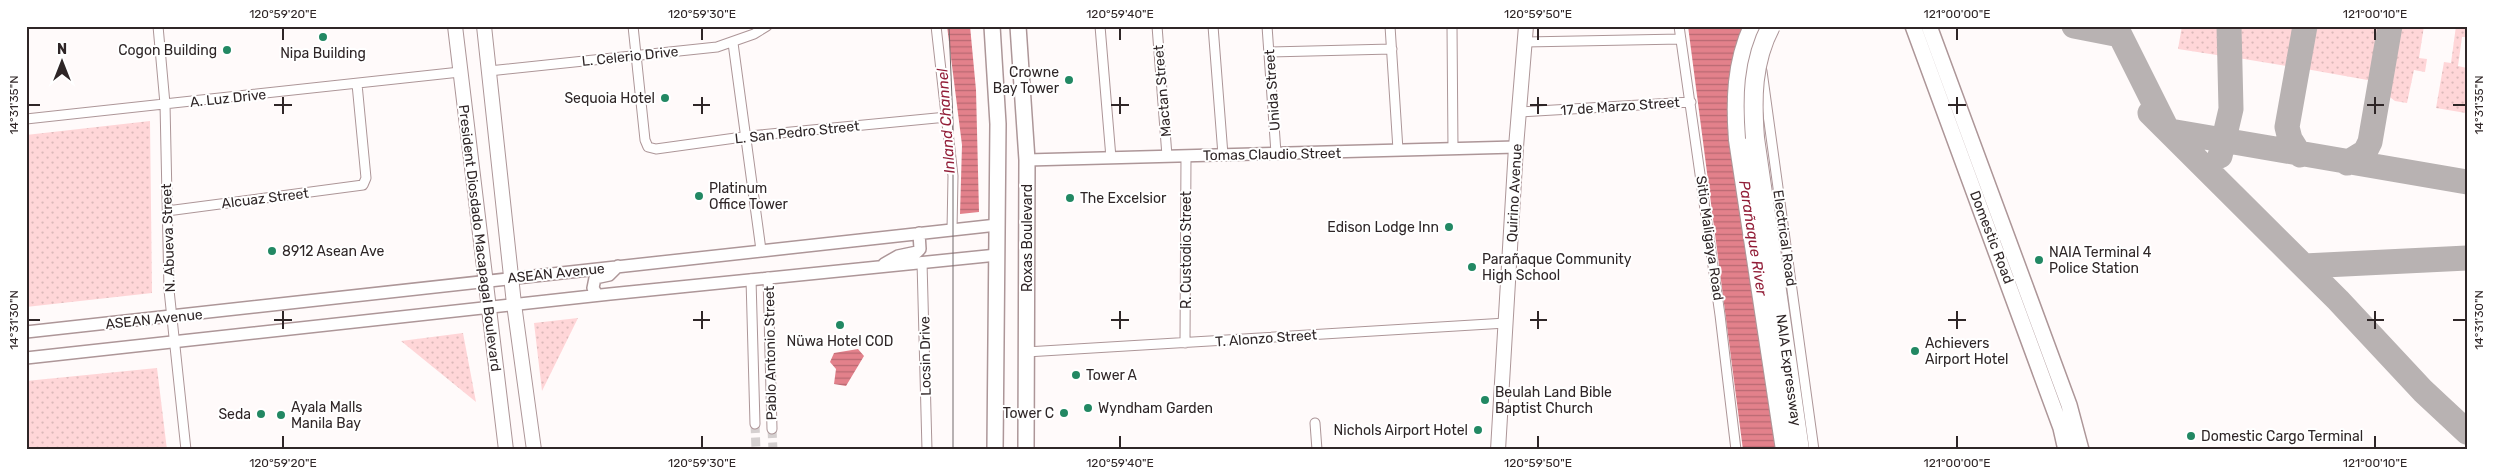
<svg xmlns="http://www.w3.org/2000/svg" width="2493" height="476" font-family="Rubik,sans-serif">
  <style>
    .grass { fill: url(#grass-dots) }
    .water { fill: url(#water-rules) }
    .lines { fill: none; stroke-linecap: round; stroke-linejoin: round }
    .taxiway { stroke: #b8b2b2; stroke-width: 25 }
    .minor-tunnel { stroke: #d5d0d0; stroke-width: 9; stroke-dasharray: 9 4.5; stroke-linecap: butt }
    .minor-casing { stroke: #ad9698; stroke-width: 11 }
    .tertiary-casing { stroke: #ad9698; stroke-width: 14 }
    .secondary-casing { stroke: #ad9698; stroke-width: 16 }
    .primary-casing { stroke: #ad9698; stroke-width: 18 }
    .trunk-casing { stroke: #ad9698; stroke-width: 18 }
    .motorway-casing { stroke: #ad9698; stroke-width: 20 }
    .minor { stroke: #fff; stroke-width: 9 }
    .tertiary { stroke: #fff; stroke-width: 11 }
    .secondary { stroke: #fff; stroke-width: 14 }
    .primary { stroke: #fff; stroke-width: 15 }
    .trunk { stroke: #fff; stroke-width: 15 }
    .motorway { stroke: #fff; stroke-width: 18 }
    .tram { stroke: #71696a; stroke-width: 1 }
    .motorway-bridge-casing { stroke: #ad9698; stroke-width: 20; stroke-linecap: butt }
    .motorway-bridge { stroke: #fff; stroke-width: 18 }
    .ticks { fill: none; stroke: #2f2627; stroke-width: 2 }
    .poi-dot { fill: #228863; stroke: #fff; stroke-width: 2 }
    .labels { text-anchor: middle; stroke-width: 4; stroke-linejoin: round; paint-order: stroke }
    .poi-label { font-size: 14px; fill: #2f2627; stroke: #fff; text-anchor: start }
    .street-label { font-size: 14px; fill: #2f2627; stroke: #fff }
    .water-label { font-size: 15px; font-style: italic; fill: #921e38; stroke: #fff }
    .neatline { fill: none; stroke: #2f2627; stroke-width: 2 }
    .ticks-label { font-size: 12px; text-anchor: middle; fill: #2f2627 }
  </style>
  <defs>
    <pattern id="grass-dots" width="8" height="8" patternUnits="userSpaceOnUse" patternTransform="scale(1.25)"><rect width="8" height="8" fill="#ffd6d8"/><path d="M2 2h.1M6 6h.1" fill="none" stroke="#dbb8b9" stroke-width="1.8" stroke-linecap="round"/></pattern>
    <pattern id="water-rules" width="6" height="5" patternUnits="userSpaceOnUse" patternTransform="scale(1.25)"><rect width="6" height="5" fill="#e3818b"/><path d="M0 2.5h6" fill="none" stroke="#b86972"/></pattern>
  </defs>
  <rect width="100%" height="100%" fill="#fffafa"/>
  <path class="grass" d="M 2182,26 L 2222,26 L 2223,56 L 2178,49 Z
    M 2237,26 L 2298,26 L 2292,67 L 2238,58 Z
    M 2312,26 L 2383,26 L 2373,81 L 2306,69 Z
    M 2397,26 L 2424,26 L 2419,58 L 2427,59 L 2425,72 L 2414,70 L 2407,103 L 2395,101 L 2386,94 Z
    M 2456,26 L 2467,26 L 2467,37 L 2462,37 L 2458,66 L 2467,68 L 2466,113 L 2436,108 L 2444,62 L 2451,63 Z
    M 150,121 L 152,293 L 26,307 L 26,135 Z
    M 578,318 L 542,391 L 534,323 Z
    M 463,333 L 476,402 L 401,341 Z
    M 157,368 L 167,450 L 26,450 L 26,381 Z"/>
  <path class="water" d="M 947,26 L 970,26 L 976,90 L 979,212 L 960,214 L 962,145 Z
    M 1688,26 L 1749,26 L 1807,450 L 1743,450 Z
    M 858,349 L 864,356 L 846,386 L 834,384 L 836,369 L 830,362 L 834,353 Z"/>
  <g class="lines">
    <path class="taxiway" d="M 2074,26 L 2120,35 L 2165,125
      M 2150,113 L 2338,300 L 2423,391 L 2467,432
      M 2170,131 L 2467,182
      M 2300,155 L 2290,139 L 2287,127 L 2305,26
      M 2220,156 L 2231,109 L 2229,26
      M 2347,163 L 2365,152 L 2370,142 L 2390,26
      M 2304,266 L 2467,258"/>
    <path class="minor-tunnel" d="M 755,424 L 756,450
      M 772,429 L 773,450"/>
    <defs>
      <path id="minor" d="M 158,26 L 165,104 L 169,290 L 186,450
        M 633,26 L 645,140 L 648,147 L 656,149 L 750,136 L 947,117
        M 936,26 L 953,176 L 952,230
        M 1100,26 L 1111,158
        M 1157,26 L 1167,156
        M 1213,26 L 1223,155
        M 1267,26 L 1276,153
        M 1390,26 L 1398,150
        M 1452,26 L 1453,149
        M 1679,26 L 1720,315 L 1736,450
        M 1525,42 L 1681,39
        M 733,43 L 761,250
        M 1269,52 L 1392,49
        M 489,71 L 717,47 L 754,34 L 767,26
        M 1762,71 L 1814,450
        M 1519,112 L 1691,102
        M 26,119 L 460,72
        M 167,211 L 363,185 L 366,178 L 357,84
        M 922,262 L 927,450
        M 768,277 L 772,429
        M 751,279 L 755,424
        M 1185,343 L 1186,156
        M 1026,352 L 1506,323
        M 1315,423 L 1317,450"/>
      <path id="tertiary" d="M 1027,160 L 1516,147
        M 884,264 L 898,256 L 917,252 L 920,249 L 919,233
        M 597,295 L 593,288 L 595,278 L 609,275 L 618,266
        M 26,332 L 997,225
        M 26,358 L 610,294 L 997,255"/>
      <path id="secondary" d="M 455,26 L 506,450
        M 484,26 L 514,304 L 534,450
        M 1498,450 L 1516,147 L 1526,26"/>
      <path id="primary" d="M 1913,26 L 2061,428 L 2066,450
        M 1929,26 L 2069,405 L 2081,450"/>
      <path id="trunk" d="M 992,26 L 998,124 L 995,450
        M 1018,26 L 1027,160 L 1026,450"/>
      <path id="motorway" d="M 1753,26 C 1736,63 1735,101 1738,140 L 1785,450
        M 1755,138 L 1800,450"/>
    </defs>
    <use href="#minor" class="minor-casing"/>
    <use href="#tertiary" class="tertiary-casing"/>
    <use href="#secondary" class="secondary-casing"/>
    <use href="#primary" class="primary-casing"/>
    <use href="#trunk" class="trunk-casing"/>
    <use href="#motorway" class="motorway-casing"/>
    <use href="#minor" class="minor"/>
    <use href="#tertiary" class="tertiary"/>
    <use href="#secondary" class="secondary"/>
    <use href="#primary" class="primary"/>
    <use href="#trunk" class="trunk"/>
    <use href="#motorway" class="motorway"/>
    <path class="tram" d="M 949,26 L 953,123 L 953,450"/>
    <defs>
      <path id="motorway-bridge" d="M 1755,138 C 1752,99 1752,62 1771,26"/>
    </defs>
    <use href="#motorway-bridge" class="motorway-bridge-casing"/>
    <use href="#motorway-bridge" class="motorway-bridge"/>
  </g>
  <path class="ticks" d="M 283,28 L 283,40M 702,28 L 702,40M 1120,28 L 1120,40M 1538,28 L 1538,40M 1957,28 L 1957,40M 2375,28 L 2375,40M 283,97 L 283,114M 702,97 L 702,114M 1120,97 L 1120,114M 1538,97 L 1538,114M 1957,97 L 1957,114M 2375,97 L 2375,114M 28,105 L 40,105M 274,105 L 292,105M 693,105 L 710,105M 1111,105 L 1129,105M 1530,105 L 1547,105M 1948,105 L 1966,105M 2367,105 L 2384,105M 2453,105 L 2466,105M 283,311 L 283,329M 702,311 L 702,329M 1120,311 L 1120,329M 1538,311 L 1538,329M 1957,311 L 1957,329M 2375,311 L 2375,329M 28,320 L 40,320M 274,320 L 292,320M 693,320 L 710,320M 1111,320 L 1129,320M 1530,320 L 1547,320M 1948,320 L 1966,320M 2367,320 L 2384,320M 2453,320 L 2466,320M 283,436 L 283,448M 702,436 L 702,448M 1120,436 L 1120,448M 1538,436 L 1538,448M 1957,436 L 1957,448M 2375,436 L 2375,448"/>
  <g class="poi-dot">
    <circle cx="323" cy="37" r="5"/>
    <circle cx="227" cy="50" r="5"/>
    <circle cx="1069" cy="80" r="5"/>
    <circle cx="665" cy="98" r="5"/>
    <circle cx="699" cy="196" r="5"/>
    <circle cx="1070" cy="198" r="5"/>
    <circle cx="1449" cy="227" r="5"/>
    <circle cx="272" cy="251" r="5"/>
    <circle cx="2039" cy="260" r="5"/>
    <circle cx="1472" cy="267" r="5"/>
    <circle cx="840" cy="325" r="5"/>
    <circle cx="1915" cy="351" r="5"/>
    <circle cx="1076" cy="375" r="5"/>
    <circle cx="1485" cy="400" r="5"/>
    <circle cx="1088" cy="408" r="5"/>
    <circle cx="1064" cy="413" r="5"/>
    <circle cx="261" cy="414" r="5"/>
    <circle cx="281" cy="415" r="5"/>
    <circle cx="1478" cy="430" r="5"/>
    <circle cx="2191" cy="436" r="5"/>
  </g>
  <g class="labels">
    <g class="poi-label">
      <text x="217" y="55" text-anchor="end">Cogon Building</text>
      <text x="323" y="58" text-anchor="middle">Nipa Building</text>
      <text x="1059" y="77" text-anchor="end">Crowne<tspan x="1059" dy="16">Bay Tower</tspan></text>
      <text x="655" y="103" text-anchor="end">Sequoia Hotel</text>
      <text x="709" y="193">Platinum<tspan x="709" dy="16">Office Tower</tspan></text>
      <text x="1080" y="203">The Excelsior</text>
      <text x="1439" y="232" text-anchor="end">Edison Lodge Inn</text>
      <text x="282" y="256">8912 Asean Ave</text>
      <text x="2049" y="257">NAIA Terminal 4<tspan x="2049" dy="16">Police Station</tspan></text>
      <text x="1482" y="264">Parañaque Community<tspan x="1482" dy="16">High School</tspan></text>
      <text x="840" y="346" text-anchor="middle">Nüwa Hotel COD</text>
      <text x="1925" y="348">Achievers<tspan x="1925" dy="16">Airport Hotel</tspan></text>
      <text x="1086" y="380">Tower A</text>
      <text x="1495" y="397">Beulah Land Bible<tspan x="1495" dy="16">Baptist Church</tspan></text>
      <text x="291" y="412">Ayala Malls<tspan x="291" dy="16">Manila Bay</tspan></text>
      <text x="1098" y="413">Wyndham Garden</text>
      <text x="1054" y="418" text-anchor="end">Tower C</text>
      <text x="251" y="419" text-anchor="end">Seda</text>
      <text x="1468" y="435" text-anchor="end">Nichols Airport Hotel</text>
      <text x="2201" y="441">Domestic Cargo Terminal</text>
    </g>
    <g class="street-label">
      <text transform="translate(630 56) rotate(-6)" y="5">L. Celerio Drive</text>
      <text transform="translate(1272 90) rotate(-94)" y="5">Unida Street</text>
      <text transform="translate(1162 91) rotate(-95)" y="5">Mactan Street</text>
      <text transform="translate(228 98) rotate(-6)" y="5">A. Luz Drive</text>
      <text transform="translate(1620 106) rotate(-4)" y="5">17 de Marzo Street</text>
      <text transform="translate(797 132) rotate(-6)" y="5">L. San Pedro Street</text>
      <text transform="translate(1272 154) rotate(-1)" y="5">Tomas Claudio Street</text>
      <text transform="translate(1514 193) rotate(-87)" y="5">Quirino Avenue</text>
      <text transform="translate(265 198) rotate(-7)" y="5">Alcuaz Street</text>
      <text transform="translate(1992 237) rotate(69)" y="5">Domestic Road</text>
      <text transform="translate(168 238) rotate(-92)" y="5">N. Abueva Street</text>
      <text transform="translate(480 238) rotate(83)" y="5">President Diosdado Macapagal Boulevard</text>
      <text transform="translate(1027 238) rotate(-90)" y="5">Roxas Boulevard</text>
      <text transform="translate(1710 238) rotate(82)" y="5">Sitio Maligaya Road</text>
      <text transform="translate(1785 238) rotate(82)" y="5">Electrical Road</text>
      <text transform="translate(1186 250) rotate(-90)" y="5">R. Custodio Street</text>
      <text transform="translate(556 273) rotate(-6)" y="5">ASEAN Avenue</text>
      <text transform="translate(154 319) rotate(-6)" y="5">ASEAN Avenue</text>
      <text transform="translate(1266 338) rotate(-4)" y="5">T. Alonzo Street</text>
      <text transform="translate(770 353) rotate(-91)" y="5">Pablo Antonio Street</text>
      <text transform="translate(925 356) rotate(-91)" y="5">Locsin Drive</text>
      <text transform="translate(1789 370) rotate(82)" y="5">NAIA Expressway</text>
    </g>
    <g class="water-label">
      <text transform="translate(946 121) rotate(-94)" y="5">Inland Channel</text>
      <text transform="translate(1753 238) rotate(81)" y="5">Parañaque River</text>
    </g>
  </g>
  <rect width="2493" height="476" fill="none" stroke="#ffffff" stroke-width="55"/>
  <g transform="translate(62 62)" stroke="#ffffff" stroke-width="4" paint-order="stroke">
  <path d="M0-4L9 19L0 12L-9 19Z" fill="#2f2627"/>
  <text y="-8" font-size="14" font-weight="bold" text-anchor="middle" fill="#2f2627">N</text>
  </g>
  <rect x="28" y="28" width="2438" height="420" class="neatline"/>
  <g class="ticks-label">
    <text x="283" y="18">120°59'20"E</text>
    <text x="702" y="18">120°59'30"E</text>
    <text x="1120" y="18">120°59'40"E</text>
    <text x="1538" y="18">120°59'50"E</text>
    <text x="1957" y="18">121°00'00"E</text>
    <text x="2375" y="18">121°00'10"E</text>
    <text transform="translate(14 105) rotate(-90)" y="4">14°31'35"N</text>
    <text transform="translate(2479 105) rotate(-90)" y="4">14°31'35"N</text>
    <text transform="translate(14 320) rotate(-90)" y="4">14°31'30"N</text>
    <text transform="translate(2479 320) rotate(-90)" y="4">14°31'30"N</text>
    <text x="283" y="467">120°59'20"E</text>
    <text x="702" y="467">120°59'30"E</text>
    <text x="1120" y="467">120°59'40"E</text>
    <text x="1538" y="467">120°59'50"E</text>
    <text x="1957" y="467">121°00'00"E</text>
    <text x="2375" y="467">121°00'10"E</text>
  </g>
</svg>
